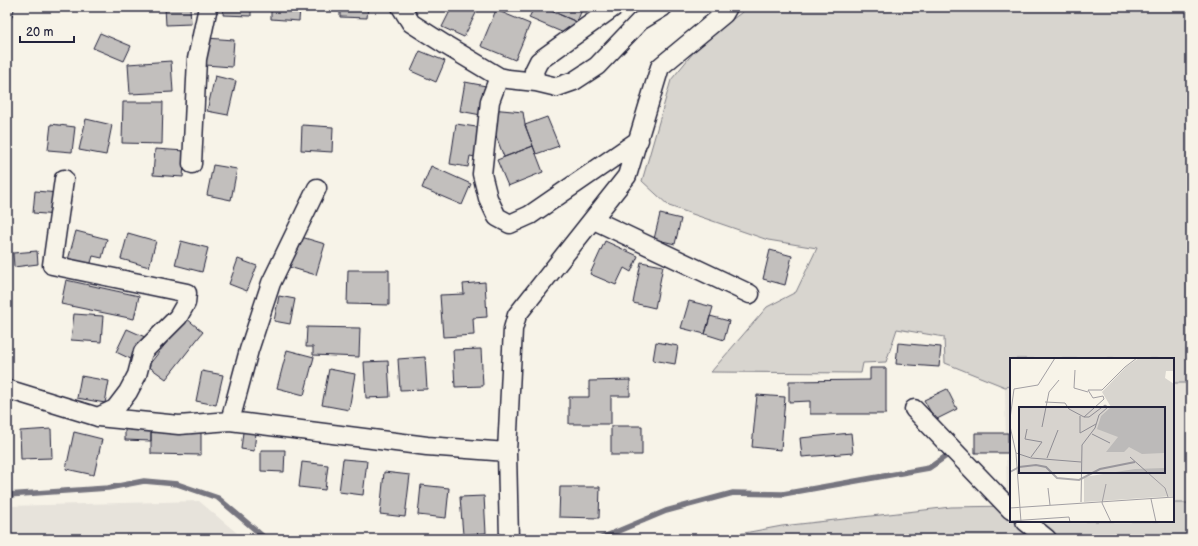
<svg xmlns="http://www.w3.org/2000/svg" width="1198" height="546" font-family="'Balsamiq Sans',sans-serif">
  <style>
    .built { fill: #e7e3db }
    .green { fill: #d8d5cf; stroke: #7d7c85 }
    .lines { fill: none; stroke-linecap: round; stroke-linejoin: round }
    .stream { stroke: #76747f; stroke-width: 5.5 }
    .building { fill: #c2bfbd; stroke: #22223b }
    .minor-casing { stroke: #22223b; stroke-width: 21 }
    .minor { stroke: #f7f3e8; stroke-width: 18 }
    .inset-river { fill: none; stroke: #aeabad; stroke-width: 2 }
    .inset-road { fill: none; stroke: #a29fa3; stroke-width: 1 }
    .view { fill: #22223b; fill-opacity: 0.15; stroke: #22223b; stroke-width: 2 }
    .inset-edge { fill: none; stroke: #22223b; stroke-width: 2 }
  </style>
  <rect width="100%" height="100%" fill="#f7f3e8"/>
  <filter id="ink" filterUnits="userSpaceOnUse"><feTurbulence type="fractalNoise" baseFrequency=".025" numOctaves="2"/><feDisplacementMap in="SourceGraphic" scale="8" xChannelSelector="R" yChannelSelector="G"/><feConvolveMatrix kernelMatrix="1 2 1 2 8 2 1 2 1" color-interpolation-filters="sRGB"/></filter>
  <g filter="url(#ink)">
    <path class="built" d="M 1173,383 L 1191,383 L 1191,503 L 1173,503 Z
      M 1011,386 L 1011,506 L 1007,506 L 1005,387 Z
      M 199,501 L 244,539 L 7,539 L 7,506 Z"/>
    <path class="green" d="M 749,7 L 1191,7 L 1191,396 L 1191,383 L 1173,383 L 1173,359 L 1011,359 L 1011,386 L 1005,387 L 945,363 L 944,337 L 897,329 L 886,362 L 863,363 L 861,373 L 711,372 L 767,307 L 796,292 L 817,248 L 768,240 L 669,206 L 642,181 L 671,80 L 702,42 Z
      M 1173,503 L 1191,503 L 1191,539 L 712,539 L 782,526 L 951,507 L 1011,506 L 1011,521 L 1173,521 Z"/>
    <g class="lines">
      <path class="stream" d="M 7,495 L 108,488 L 144,481 L 177,484 L 218,498 L 266,539
        M 599,539 L 666,511 L 733,493 L 783,494 L 929,468 L 952,452"/>
    </g>
    <path class="building" d="M 7,7 L 15,7 L 7,30 Z
      M 165,7 L 190,7 L 191,24 L 166,25 Z
      M 224,7 L 251,7 L 251,16 L 223,15 Z
      M 271,7 L 300,7 L 299,21 L 271,19 Z
      M 340,7 L 368,7 L 367,18 L 340,17 Z
      M 452,7 L 475,7 L 478,9 L 464,37 L 442,27 Z
      M 534,7 L 542,7 L 577,22 L 571,36 L 529,18 Z
      M 547,7 L 583,7 L 577,22 L 547,9 Z
      M 496,10 L 530,24 L 515,60 L 481,46 Z
      M 100,33 L 131,46 L 124,61 L 93,48 Z
      M 207,38 L 234,40 L 232,67 L 205,65 Z
      M 420,51 L 445,61 L 436,82 L 411,71 Z
      M 171,61 L 173,92 L 130,94 L 128,64 Z
      M 215,76 L 236,81 L 228,115 L 207,111 Z
      M 465,82 L 486,86 L 481,115 L 460,111 Z
      M 123,102 L 163,102 L 162,144 L 122,143 Z
      M 491,109 L 523,112 L 525,125 L 533,146 L 504,157 L 491,123 Z
      M 547,117 L 559,146 L 536,154 L 525,125 Z
      M 86,119 L 112,125 L 106,155 L 79,150 Z
      M 51,124 L 75,127 L 72,152 L 48,150 Z
      M 456,124 L 483,128 L 479,158 L 470,156 L 468,167 L 450,164 Z
      M 302,125 L 333,127 L 332,152 L 301,150 Z
      M 533,146 L 543,172 L 508,186 L 497,160 Z
      M 155,149 L 185,151 L 183,177 L 153,175 Z
      M 213,165 L 237,169 L 231,200 L 207,195 Z
      M 431,166 L 471,184 L 462,205 L 422,188 Z
      M 35,191 L 59,193 L 57,215 L 33,213 Z
      M 660,214 L 681,219 L 675,244 L 654,239 Z
      M 76,231 L 107,239 L 102,258 L 93,256 L 90,266 L 68,260 Z
      M 128,233 L 156,241 L 149,267 L 121,259 Z
      M 298,236 L 325,244 L 316,275 L 289,267 Z
      M 181,241 L 208,248 L 202,272 L 175,265 Z
      M 605,241 L 638,256 L 631,272 L 624,268 L 616,285 L 590,274 Z
      M 770,250 L 792,256 L 785,285 L 763,279 Z
      M 37,251 L 38,264 L 14,267 L 13,253 Z
      M 238,259 L 257,266 L 247,291 L 229,284 Z
      M 641,262 L 663,266 L 655,308 L 633,303 Z
      M 348,270 L 389,270 L 389,305 L 347,304 Z
      M 66,280 L 139,296 L 134,319 L 61,304 Z
      M 485,282 L 487,317 L 473,318 L 474,335 L 443,337 L 440,295 L 464,294 L 463,284 Z
      M 279,296 L 295,299 L 290,324 L 274,321 Z
      M 689,301 L 713,307 L 705,334 L 681,328 Z
      M 74,314 L 103,316 L 101,342 L 71,340 Z
      M 710,316 L 729,321 L 724,340 L 705,334 Z
      M 186,318 L 203,332 L 166,379 L 148,366 Z
      M 307,327 L 360,328 L 359,357 L 313,355 L 313,347 L 306,347 Z
      M 127,329 L 145,337 L 135,361 L 116,352 Z
      M 656,342 L 678,346 L 675,364 L 653,360 Z
      M 898,343 L 941,347 L 939,367 L 896,364 Z
      M 481,349 L 483,386 L 455,387 L 453,350 Z
      M 287,350 L 314,357 L 304,395 L 277,388 Z
      M 425,357 L 427,389 L 400,390 L 398,359 Z
      M 388,361 L 390,397 L 366,398 L 364,362 Z
      M 870,368 L 886,368 L 886,414 L 810,414 L 810,401 L 789,402 L 789,381 L 870,380 Z
      M 329,369 L 355,374 L 349,410 L 322,405 Z
      M 202,371 L 223,375 L 216,405 L 196,401 Z
      M 81,376 L 109,381 L 105,403 L 77,398 Z
      M 630,380 L 630,396 L 611,396 L 611,424 L 569,424 L 569,397 L 589,397 L 589,381 Z
      M 947,389 L 957,409 L 935,420 L 924,400 Z
      M 757,395 L 785,397 L 781,450 L 752,447 Z
      M 611,426 L 642,426 L 642,455 L 611,455 Z
      M 125,428 L 151,429 L 151,441 L 125,440 Z
      M 51,429 L 52,458 L 21,459 L 20,431 Z
      M 151,429 L 201,430 L 201,455 L 151,454 Z
      M 74,432 L 102,439 L 94,475 L 66,469 Z
      M 243,432 L 256,433 L 254,451 L 241,449 Z
      M 851,433 L 853,453 L 802,457 L 800,438 Z
      M 975,433 L 1008,433 L 1008,453 L 975,453 Z
      M 261,450 L 285,450 L 284,472 L 261,471 Z
      M 343,459 L 367,461 L 363,495 L 339,492 Z
      M 302,462 L 328,465 L 325,490 L 299,487 Z
      M 384,472 L 410,475 L 405,517 L 380,514 Z
      M 421,485 L 449,488 L 446,518 L 418,515 Z
      M 560,487 L 600,487 L 599,518 L 559,517 Z
      M 484,496 L 486,533 L 463,535 L 460,497 Z"/>
    <g class="lines">
      <defs>
        <path id="minor" d="M 401,7 L 411,23 L 444,44 L 499,77 L 508,79 L 536,82
          M 614,7 L 539,61 L 534,71 L 536,82 L 557,87 L 574,81 L 597,66 L 640,21 L 663,7
          M 499,77 L 490,101 L 482,174 L 488,198 L 497,217 L 510,224 L 530,215 L 639,140
          M 192,164 L 197,59 L 208,7
          M 64,179 L 52,265 L 187,293 L 186,303 L 178,317 L 143,352 L 137,375 L 128,392 L 115,409 L 98,417
          M 594,220 L 750,294
          M 7,389 L 98,417 L 179,425 L 230,421 L 427,446 L 507,452
          M 914,409 L 1011,510
          M 230,421 L 249,350 L 271,283 L 317,188
          M 1025,521 L 1047,539
          M 509,539 L 507,452 L 513,329 L 517,315 L 627,176 L 660,67 L 724,14 L 728,7"/>
      </defs>
      <use href="#minor" class="minor-casing"/>
      <use href="#minor" class="minor"/>
    </g>
  </g>
  <g transform="translate(1010 358)">
    <rect width="164" height="164" fill="#f7f3e8"/>
    <path d="M 129,0 L 164,0 L 164,13 L 156,13 L 155,20 L 164,26 L 164,138 L 74,144 L 74,119 L 125,111 L 154,110 L 154,95 L 132,96 L 119,89 L 114,94 L 96,94 L 108,79 L 87,71 L 91,58 L 101,49 L 92,34 L 116,9 Z" fill="#d8d5cf"/>
    <path class="inset-river" d="M 0,114 L 9,109 L 26,107 L 36,109 L 47,120 L 69,122 L 90,111 L 125,104"/>
    <path class="inset-road" d="M 65,12 L 64,30 L 78,34M 35,44 L 55,45 L 59,51 L 74,59M 70,58 L 70,75 L 86,66M 0,61 L 4,31 L 28,27 L 45,0M 0,68 L 6,95 L 11,164M 32,69 L 39,34 L 49,22M 17,71 L 15,81 L 32,84 L 21,99M 82,76 L 100,85M 6,95 L 21,100 L 71,104M 120,99 L 155,130 L 158,139M 37,100 L 48,72M 96,126 L 92,145 L 101,164M 38,130 L 40,147M 141,141 L 146,164M 71,144 L 72,87 L 85,70 L 89,57 L 98,49 L 95,47 L 79,59 L 74,59 L 94,41 L 93,38 L 83,40 L 78,32 L 92,32 L 115,9 L 127,0M 0,150 L 164,139M 0,163 L 59,159 L 60,164"/>
    <path class="view" d="M 9,49 L 155,49 L 155,115 L 9,115 Z"/>
    <rect width="164" height="164" class="inset-edge"/>
  </g>
  <rect width="1198" height="546" fill="none" stroke="#f7f3e8" stroke-width="24"/>
  <rect x="12" y="12" width="1174" height="522" fill="none" stroke="#22223b" stroke-width="1.5" filter="url(#ink)"/>
  <path d="M20 36v6h54v-6" fill="none" stroke="#22223b" stroke-width="2"/>
  <text x="26" y="36" font-size="12" fill="#22223b" stroke="#f7f3e8" stroke-width="3" paint-order="stroke">20 m</text>
</svg>
